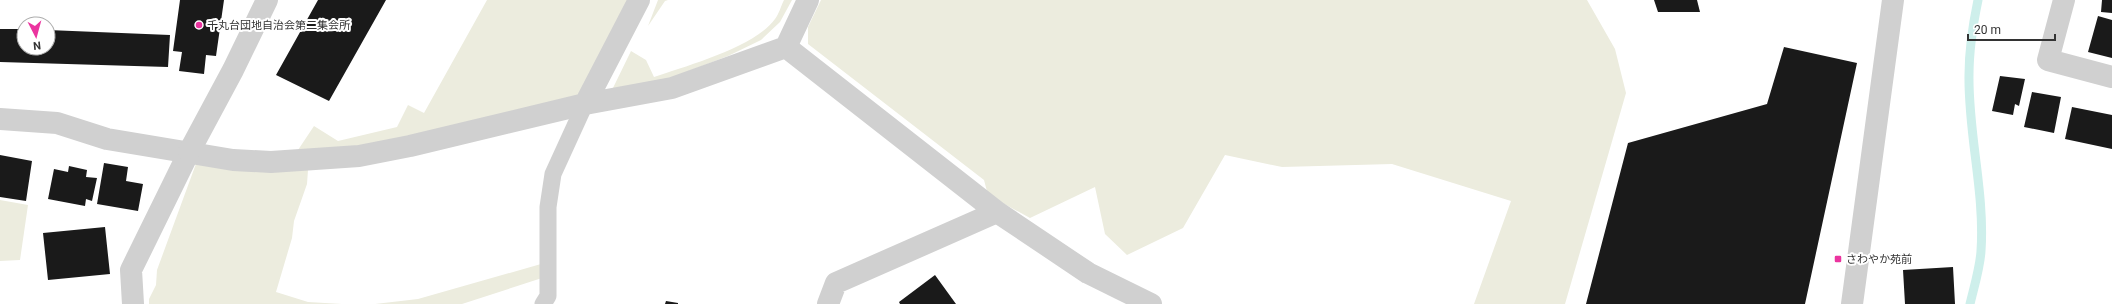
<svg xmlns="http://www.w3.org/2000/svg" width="2112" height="304" font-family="Roboto,'Noto Sans JP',sans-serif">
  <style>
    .green { fill: #ececde }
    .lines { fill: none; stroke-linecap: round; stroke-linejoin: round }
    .stream { stroke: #ceefeb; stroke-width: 9 }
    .building { fill: #1a1a1a }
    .service { stroke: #d0d0d0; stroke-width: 17 }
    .minor { stroke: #d0d0d0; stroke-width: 22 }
    .tertiary { stroke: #d0d0d0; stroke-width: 22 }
    .poi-dot { fill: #eb349f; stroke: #fff; stroke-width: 1.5 }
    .labels { text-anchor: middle; stroke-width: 4; stroke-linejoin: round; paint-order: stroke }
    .poi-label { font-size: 11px; fill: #333; stroke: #fff; text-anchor: start }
  </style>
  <rect width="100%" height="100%" fill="#fff"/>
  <path class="green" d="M 487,0 L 629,0 L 578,97 L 360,147 L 296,153 L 314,126 L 338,141 L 397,127 L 408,105 L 424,113 Z
    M 658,0 L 668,0 L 665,1 L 648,26 Z
    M 784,0 L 792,0 L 780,22 L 761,40 L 728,56 L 668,79 L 612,90 L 631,51 L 646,60 L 654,77 C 686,66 755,47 775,19 C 779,14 781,6 784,0 Z
    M 821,0 L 1587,0 L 1615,49 L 1626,93 L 1565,304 L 1474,304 L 1511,201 L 1392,164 L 1282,167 L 1225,155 L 1183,228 L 1127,255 L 1105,234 L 1095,187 L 1030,218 L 988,195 L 984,180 L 808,44 L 808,27 Z
    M 197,161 L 308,170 L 307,184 L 294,221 L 292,238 L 276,292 L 308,302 L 342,304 L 149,304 L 149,299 L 156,285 L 157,270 Z
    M 0,200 L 28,205 L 20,260 L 0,261 Z
    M 541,264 L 542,278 L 462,304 L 375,304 L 418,299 Z"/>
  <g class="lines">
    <path class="stream" d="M 1970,304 C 1974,287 1980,268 1981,251 C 1985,192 1968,134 1969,75 C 1969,50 1973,24 1978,0"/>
  </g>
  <path class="building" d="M 180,0 L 224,0 L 216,56 L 206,55 L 204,74 L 179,71 L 182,52 L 173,51 Z
    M 318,0 L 386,0 L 329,101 L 276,75 Z
    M 1654,0 L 1697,0 L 1700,12 L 1658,12 Z
    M 2102,0 L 2112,0 L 2112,13 L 2101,12 Z
    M 2098,16 L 2112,20 L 2112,58 L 2088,52 Z
    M 0,29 L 24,29 L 24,48 L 48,48 L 48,30 L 170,35 L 168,67 L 0,62 Z
    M 1784,47 L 1857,63 L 1805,304 L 1586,304 L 1628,143 L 1767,104 Z
    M 2000,76 L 2025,79 L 2019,106 L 2015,104 L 2013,115 L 1992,111 Z
    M 2032,92 L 2061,97 L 2054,133 L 2024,127 Z
    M 2072,107 L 2112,115 L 2112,149 L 2065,139 Z
    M 0,155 L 32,161 L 26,201 L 0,197 Z
    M 104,163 L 128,167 L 126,181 L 143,184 L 138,211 L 97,204 Z
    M 69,166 L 87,170 L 86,177 L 97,178 L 92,201 L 86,199 L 85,206 L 48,199 L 54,169 L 68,172 Z
    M 105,227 L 110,274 L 48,280 L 43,233 Z
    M 1953,267 L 1955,304 L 1905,304 L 1903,270 Z
    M 935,275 L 956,304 L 900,304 L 899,302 Z
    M 666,301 L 678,303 L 678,304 L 665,304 Z"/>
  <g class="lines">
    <path class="service" d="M 543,304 L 548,296 L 548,207 L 553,174 L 585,104"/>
    <path class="minor" d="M 2064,0 L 2048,60 L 2112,77
      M 786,47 L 997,212 L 1088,273 L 1151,304
      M 585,104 L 639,0
      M 0,119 L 57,123 L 107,139 L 233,160 L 271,162 L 359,156 L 410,146 L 585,104 L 672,88 L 786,47 L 808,0
      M 133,304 L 131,270 L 189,152
      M 828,304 L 836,283 L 997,212"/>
    <path class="tertiary" d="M 189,152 L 233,70 L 267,0
      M 1852,304 L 1893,0"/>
  </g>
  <g class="poi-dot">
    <circle cx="199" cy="25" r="4"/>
    <rect x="1834" y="255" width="8" height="8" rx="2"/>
  </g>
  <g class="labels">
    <g class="poi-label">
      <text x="207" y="29">千丸台団地自治会第二集会所</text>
      <text x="1846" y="263">さわやか苑前</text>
    </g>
  </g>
  <g transform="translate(36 36) rotate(174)"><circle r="19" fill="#ffffff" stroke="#adadad"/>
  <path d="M0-3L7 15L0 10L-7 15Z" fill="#eb349f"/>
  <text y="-6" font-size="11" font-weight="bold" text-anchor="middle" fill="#333333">N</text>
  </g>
  <path d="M1968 34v6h87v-6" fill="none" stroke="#333333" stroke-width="2"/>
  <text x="1974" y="34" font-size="12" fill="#333333" stroke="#ffffff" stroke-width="3" paint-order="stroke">20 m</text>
</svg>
